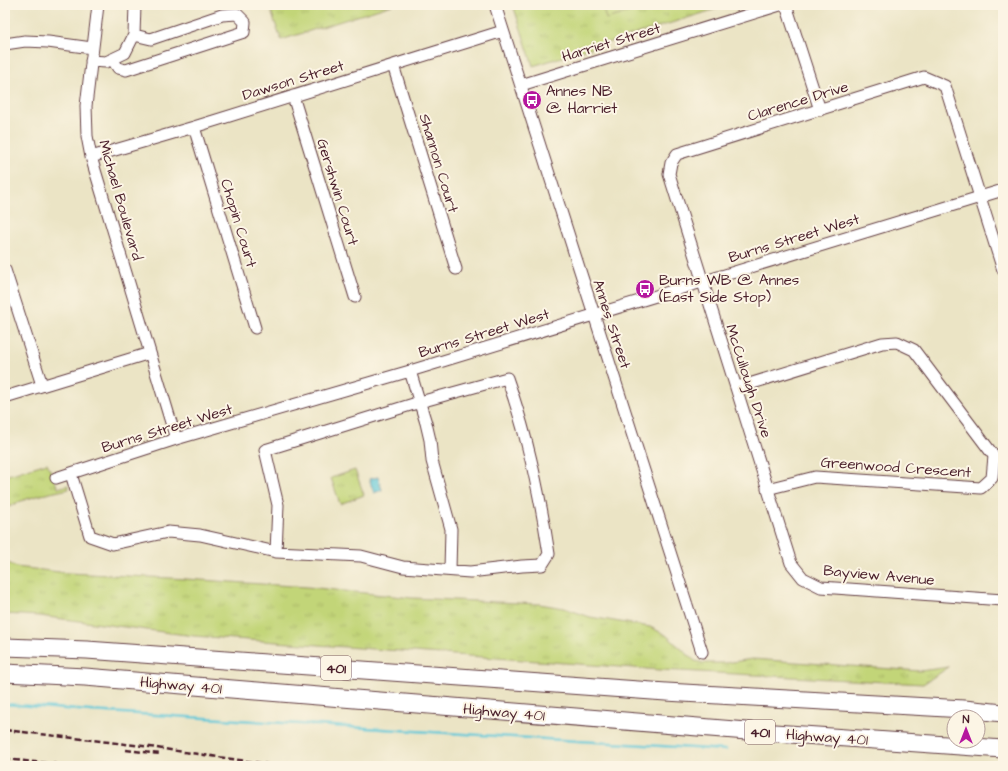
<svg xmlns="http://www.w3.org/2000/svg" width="1008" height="771" font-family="'Architects Daughter',sans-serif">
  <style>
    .grass { fill: url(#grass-tufts); stroke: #867a52 }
    .garden { fill: #c2d578; stroke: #867a52 }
    .water { fill: #5dc7d8; stroke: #547382 }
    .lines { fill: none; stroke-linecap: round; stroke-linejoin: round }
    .stream { stroke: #5dc7d8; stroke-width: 2.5 }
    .minor-casing { stroke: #623d42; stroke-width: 13 }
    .highway-casing { stroke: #623d42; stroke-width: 19 }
    .minor { stroke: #fff; stroke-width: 11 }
    .highway { stroke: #fff; stroke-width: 17 }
    .rail { stroke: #4a1f2b; stroke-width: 2.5; stroke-dasharray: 6 3; stroke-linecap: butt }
    .labels { text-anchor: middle; stroke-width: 4; stroke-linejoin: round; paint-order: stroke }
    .shield { fill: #fcf5e5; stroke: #7f5f63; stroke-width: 1 }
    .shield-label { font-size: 14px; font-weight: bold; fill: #4a1f2b }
    .street-label { font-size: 15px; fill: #4a1f2b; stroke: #fcf5e5 }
    .poi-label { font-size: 15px; fill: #4a1f2b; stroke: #fcf5e5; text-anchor: start }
  </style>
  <defs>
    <pattern id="grass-tufts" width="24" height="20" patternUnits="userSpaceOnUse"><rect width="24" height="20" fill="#c2d578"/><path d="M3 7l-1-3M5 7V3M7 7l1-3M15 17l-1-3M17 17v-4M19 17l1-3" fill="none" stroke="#a8b668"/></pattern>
  </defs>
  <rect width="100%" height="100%" fill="#fcf5e5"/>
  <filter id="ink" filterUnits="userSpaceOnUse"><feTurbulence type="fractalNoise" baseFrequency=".025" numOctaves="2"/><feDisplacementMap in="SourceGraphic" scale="8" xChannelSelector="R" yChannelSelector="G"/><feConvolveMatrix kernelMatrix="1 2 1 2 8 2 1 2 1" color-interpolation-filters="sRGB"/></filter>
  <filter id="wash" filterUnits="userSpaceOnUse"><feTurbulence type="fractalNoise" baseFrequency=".012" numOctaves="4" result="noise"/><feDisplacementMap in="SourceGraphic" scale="16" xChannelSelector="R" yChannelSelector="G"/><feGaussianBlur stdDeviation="0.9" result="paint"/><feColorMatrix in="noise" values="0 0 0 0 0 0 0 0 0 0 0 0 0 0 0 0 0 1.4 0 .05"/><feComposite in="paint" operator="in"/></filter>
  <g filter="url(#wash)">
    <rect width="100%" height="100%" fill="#ebe4c5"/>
    <path class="grass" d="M 269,5 L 392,5 L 281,40 Z
      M 513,5 L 729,5 L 533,66 Z
      M 47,463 L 58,488 L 68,485 L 69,489 C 47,494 24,497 5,509 L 5,476 Z
      M 355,470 L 364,495 L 340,504 L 331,478 Z
      M 5,561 L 16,567 L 68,573 L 170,578 L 307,587 L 412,598 L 539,604 L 564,608 L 590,617 L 650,627 L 666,635 L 695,661 L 704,663 L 725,663 L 753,659 L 920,671 L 949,667 L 923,684 L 661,670 L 194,636 L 40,616 L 5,614 Z"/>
    <path class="garden" d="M 602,5 L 653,5 L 606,19 Z"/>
    <path class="water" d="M 378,477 L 382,490 L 374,493 L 369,479 Z"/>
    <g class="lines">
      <path class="stream" d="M 5,704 L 90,711 L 726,750"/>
    </g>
  </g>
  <g filter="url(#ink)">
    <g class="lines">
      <defs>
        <path id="minor" d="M 98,5 L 86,106 L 87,136 L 91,157 L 176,439
          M 495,5 L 702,652
          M 786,5 L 820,110
          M 5,44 L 25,41 L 48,42 L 92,48
          M 112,59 L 118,68 L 126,70 L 244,32 L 245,22 L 237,14 L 222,15 L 151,39 L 134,35
          M 91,61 L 106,62 L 125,53 L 134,35 L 135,5
          M 393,65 L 456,269
          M 521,85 L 780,5
          M 293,96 L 355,297
          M 194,127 L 255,328
          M 91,157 L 194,127 L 503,31
          M 5,270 L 42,385
          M 1003,270 L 945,86 L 924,77 L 677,154 L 671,163 L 669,174 L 791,563 L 803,578 L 821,587 L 1003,600
          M 410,371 L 426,423 L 430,440 L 432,461 L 451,529 L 450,570
          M 736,387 L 746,385 L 882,343 L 897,342 L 914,350 L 994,456 L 992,478 L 981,488 L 815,477 L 767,489
          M 5,397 L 150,353
          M 71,474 L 90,536 L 113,544 L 168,532 L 200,535 L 276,552 L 361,556 L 403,567 L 470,572 L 522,566 L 542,565 L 549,554 C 540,495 527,434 507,378 L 420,402 L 265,450 L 278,505 L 276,552
          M 56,478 L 176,439 L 410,371 L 1003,190"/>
        <path id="highway" d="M 5,647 L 87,650 L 666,692 L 964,709 L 1003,713
          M 5,673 L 85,677 L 747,731 L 1003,749"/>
      </defs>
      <use href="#minor" class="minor-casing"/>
      <use href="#highway" class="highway-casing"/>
      <use href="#minor" class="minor"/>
      <use href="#highway" class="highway"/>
      <path class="rail" d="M 5,730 L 143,746 L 280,766
        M 126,750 L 160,754
        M 5,759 L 75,766"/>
    </g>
  </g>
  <defs>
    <symbol id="bus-disc" viewBox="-11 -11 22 22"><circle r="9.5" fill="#b5179e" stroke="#fcf5e5"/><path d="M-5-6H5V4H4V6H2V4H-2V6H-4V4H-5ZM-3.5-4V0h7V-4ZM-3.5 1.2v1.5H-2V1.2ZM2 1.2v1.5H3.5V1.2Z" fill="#fff"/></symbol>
  </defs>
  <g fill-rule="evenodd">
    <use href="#bus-disc" x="521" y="89" width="22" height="22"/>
    <use href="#bus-disc" x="634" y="278" width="22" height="22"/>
  </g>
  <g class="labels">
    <g class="shield">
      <rect x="321" y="656" width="30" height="24" rx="3"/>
      <rect x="745" y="720" width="30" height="24" rx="3"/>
    </g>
    <g class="shield-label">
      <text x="336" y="673">401</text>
      <text x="760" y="737">401</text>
    </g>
    <g class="street-label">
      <text transform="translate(611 42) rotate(-17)" y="5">Harriet Street</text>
      <text transform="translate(293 80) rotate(-17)" y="5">Dawson Street</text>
      <text transform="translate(798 101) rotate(-17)" y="5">Clarence Drive</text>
      <text transform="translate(439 163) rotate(73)" y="5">Shannon Court</text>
      <text transform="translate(338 192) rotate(73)" y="5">Gershwin Court</text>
      <text transform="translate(121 200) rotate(74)" y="5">Michael Boulevard</text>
      <text transform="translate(239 223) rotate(73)" y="5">Chopin Court</text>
      <text transform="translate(794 238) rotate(-17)" y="5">Burns Street West</text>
      <text transform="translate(612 324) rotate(72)" y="5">Annes Street</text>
      <text transform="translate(484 333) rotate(-17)" y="5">Burns Street West</text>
      <text transform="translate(749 381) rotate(72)" y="5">McCullough Drive</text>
      <text transform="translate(167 428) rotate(-17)" y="5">Burns Street West</text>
      <text transform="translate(896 467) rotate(4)" y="5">Greenwood Crescent</text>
      <text transform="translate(879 575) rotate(5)" y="5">Bayview Avenue</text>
      <text transform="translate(181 685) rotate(5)" y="5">Highway 401</text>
      <text transform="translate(504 712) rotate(5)" y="5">Highway 401</text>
      <text transform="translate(827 737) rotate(4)" y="5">Highway 401</text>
    </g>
    <g class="poi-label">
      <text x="546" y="96">Annes NB<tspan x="546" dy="17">@ Harriet</tspan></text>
      <text x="659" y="285">Burns WB @ Annes<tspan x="659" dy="17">(East Side Stop)</tspan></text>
    </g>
  </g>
  <rect width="1008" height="771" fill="none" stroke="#fcf5e5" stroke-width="20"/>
  <g transform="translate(966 729)"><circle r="19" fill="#fcf5e5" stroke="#b59f9b"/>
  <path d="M0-3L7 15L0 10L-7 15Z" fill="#b5179e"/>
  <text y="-6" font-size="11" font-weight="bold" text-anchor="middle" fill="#4a1f2b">N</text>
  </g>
</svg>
